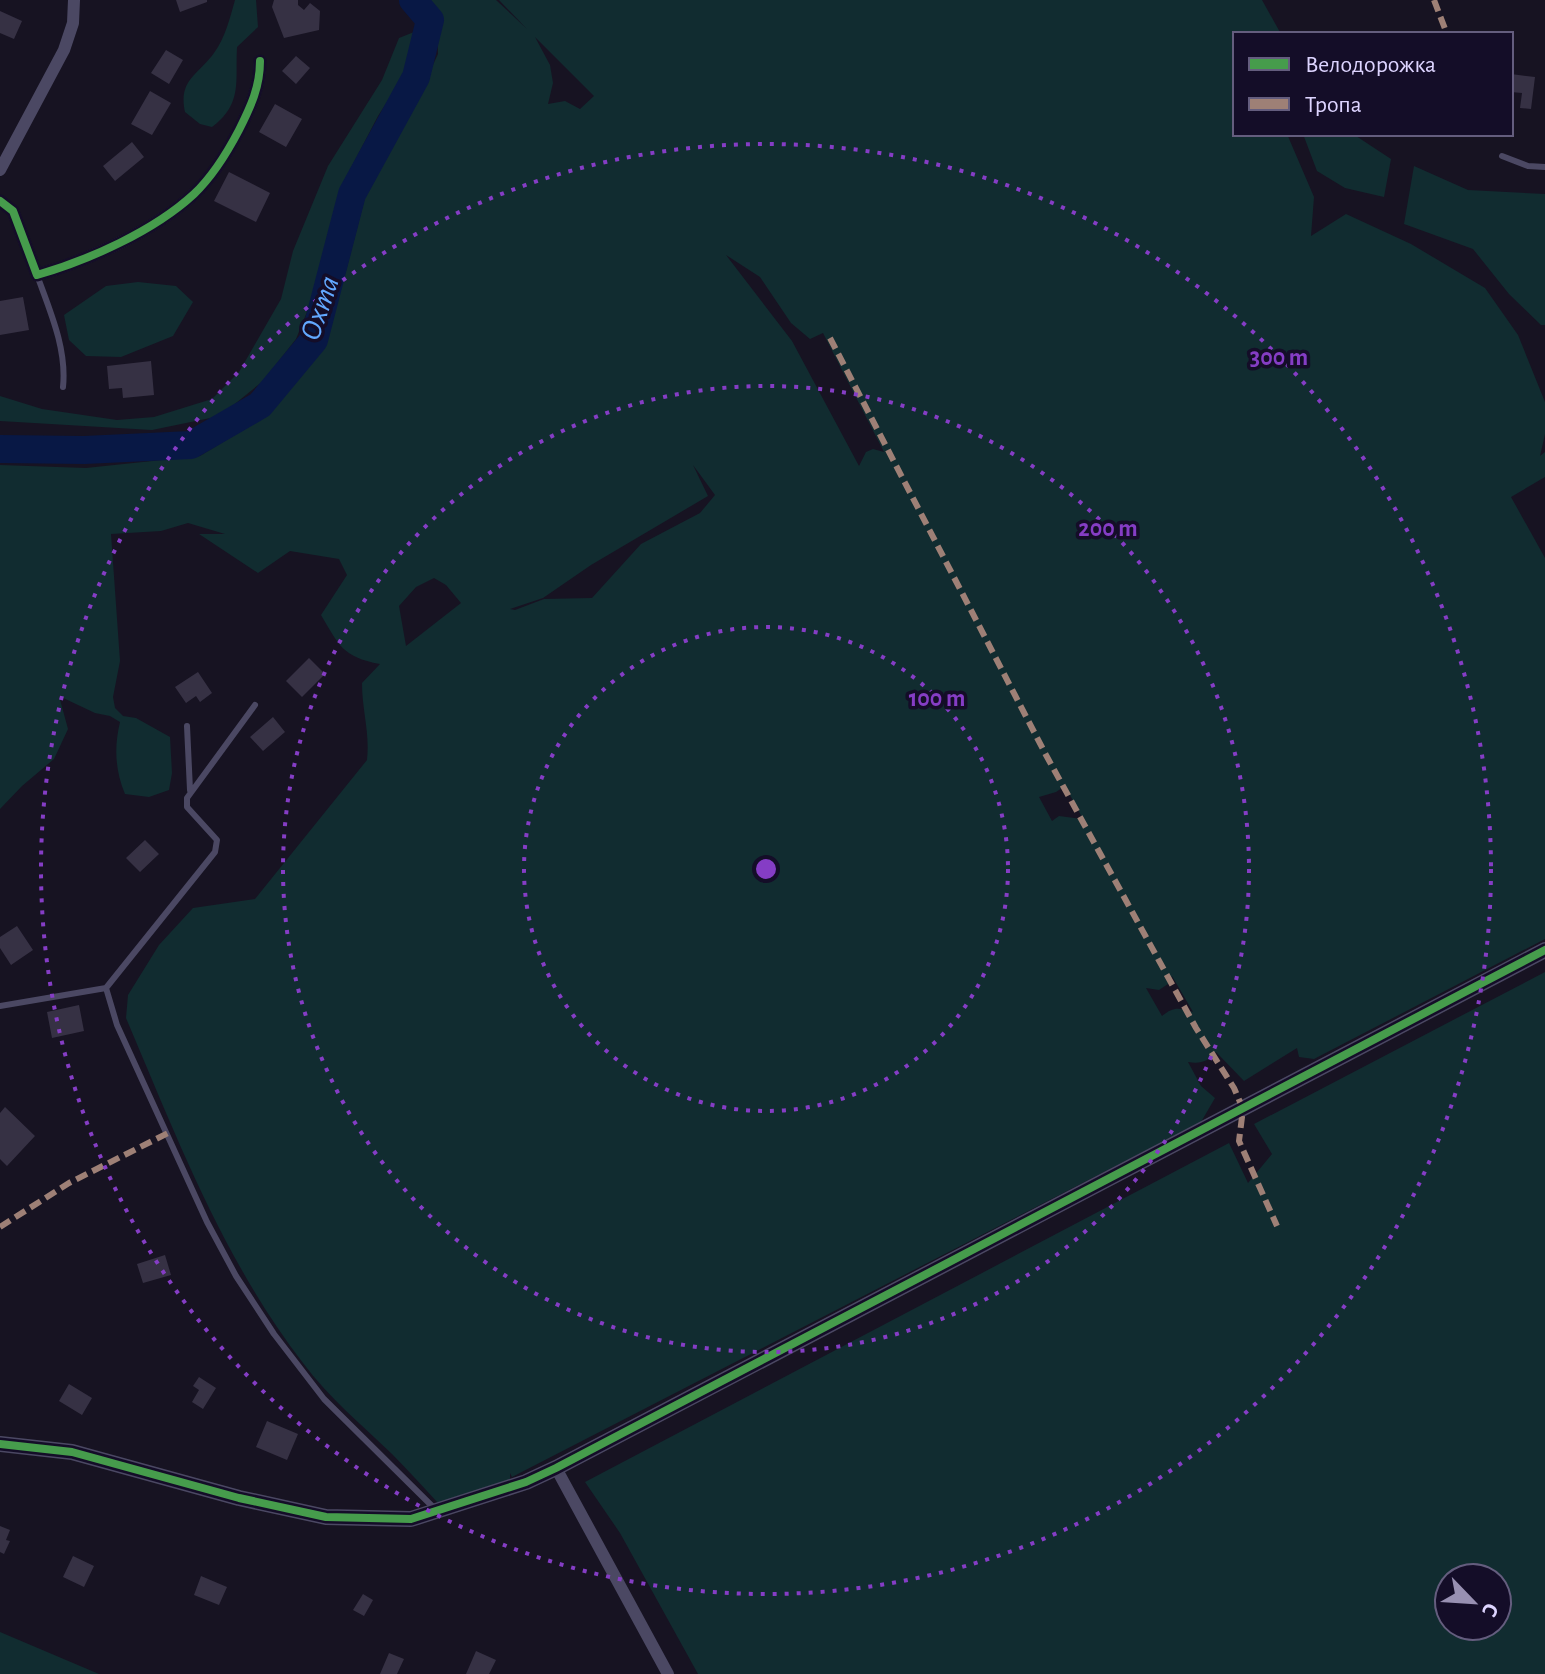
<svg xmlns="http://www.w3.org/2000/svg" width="1545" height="1674" font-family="'Alegreya Sans',sans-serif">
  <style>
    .green { fill: #112c30; fill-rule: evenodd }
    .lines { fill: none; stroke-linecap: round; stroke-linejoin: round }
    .river { stroke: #081845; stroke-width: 28 }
    .building { fill: #363144 }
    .service { stroke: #4b4863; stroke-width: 6 }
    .minor { stroke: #4b4863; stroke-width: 12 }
    .tertiary { stroke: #4b4863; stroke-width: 16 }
    .quiet { stroke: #9e8076; stroke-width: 6; stroke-dasharray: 12 6; stroke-linecap: butt }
    .cycleway-casing { stroke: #140d28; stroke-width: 13 }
    .cycleway { stroke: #469c4c; stroke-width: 8 }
    .ring { fill: none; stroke: #853dc5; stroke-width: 4; stroke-dasharray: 4 8 }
    .labels { text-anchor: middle; stroke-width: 7; stroke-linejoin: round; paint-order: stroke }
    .water-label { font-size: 30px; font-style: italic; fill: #62a8ff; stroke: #140d28 }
    .centre { fill: #853dc5; stroke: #140d28; stroke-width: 4 }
    .ring-label { font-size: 24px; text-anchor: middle; font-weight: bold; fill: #853dc5; stroke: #140d28; stroke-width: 7; stroke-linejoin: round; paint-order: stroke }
  </style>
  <rect width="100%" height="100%" fill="#171322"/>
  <path class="green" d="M 235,0 L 256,0 L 258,27 L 237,47 C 235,82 243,103 212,127 L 200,124 L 185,112 C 178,80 198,75 214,53 C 225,38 230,18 235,0 Z
    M 427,0 L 496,0 L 527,29 L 499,0 L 1262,0 L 1281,34 L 1235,34 L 1235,134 L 1287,134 L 1314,197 L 1311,236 L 1346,214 L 1411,244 L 1485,288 L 1518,335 L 1545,402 L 1545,434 L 1540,456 L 1545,452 L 1545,477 L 1511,497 L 1545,558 L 1545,939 L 1314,1059 L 1299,1057 L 1297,1048 L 1244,1081 L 1216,1052 C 1208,1062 1200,1064 1188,1062 L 1201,1086 L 1215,1098 L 1201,1122 L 512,1477 L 510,1473 L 510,1481 L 438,1503 C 423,1487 408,1470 392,1454 C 361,1424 329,1398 303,1363 C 223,1259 177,1138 126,1018 L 128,995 L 159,945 L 193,908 L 255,899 L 367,760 C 370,732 362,711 362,683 L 380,664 C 342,657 339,645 321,615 L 347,575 L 339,559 L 290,551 L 258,573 L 199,534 L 225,534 L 188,523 L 161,531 L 111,534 L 120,661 L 113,697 L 115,708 L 123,716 L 136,718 L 170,737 L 172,773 L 169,790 L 149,797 L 125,794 C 115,770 114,747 120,722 L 110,716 L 95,713 L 59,696 L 68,729 L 54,759 L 22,786 L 0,809 L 0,465 L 86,468 L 200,456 L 269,414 L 322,344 L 346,271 L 368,186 L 425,82 L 438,54 L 437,17 ZM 535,37 L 594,96 L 580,109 L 565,101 L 548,104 L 553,83 L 550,65 ZM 726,255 L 760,277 L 791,323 L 810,339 L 823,333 L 884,452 L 873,449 L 866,452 L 859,466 L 792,341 ZM 693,465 L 715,495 L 700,513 L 641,544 L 592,598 L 544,599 L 515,610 L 510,609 L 543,598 L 591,565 L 708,496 ZM 434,578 L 446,585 L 461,603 L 406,646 L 399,606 L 416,587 ZM 1065,786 L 1083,819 L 1082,819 L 1059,816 L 1052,821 L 1039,797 L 1056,792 ZM 1172,976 L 1193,1012 C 1179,1008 1174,1006 1162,1016 L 1146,988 L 1159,990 L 1168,984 Z
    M 414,32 L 411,65 L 378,116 L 341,187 L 317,287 L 296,339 L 263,381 L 220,416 L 152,430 L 0,421 L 0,396 L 42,409 L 117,420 L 154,417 L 212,399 L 239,372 L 281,299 L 293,251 L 328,166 L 382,80 L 399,38 Z
    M 1303,134 L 1353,134 L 1391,159 L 1384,197 L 1345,188 L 1317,171 Z
    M 1414,166 L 1468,190 L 1545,194 L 1545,325 L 1541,325 L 1509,294 L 1473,249 L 1404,224 Z
    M 138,282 L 176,286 L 193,302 L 173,336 L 121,357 L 86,356 L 69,340 L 64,315 L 106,286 Z
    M 1545,972 L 1545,1674 L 698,1674 L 620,1533 L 585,1482 L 1229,1143 L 1248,1183 L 1272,1154 L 1254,1124 ZM 1449,1578 L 1497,1578 L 1497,1626 L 1449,1626 Z
    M 0,1632 L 99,1674 L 0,1674 Z"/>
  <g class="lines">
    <path class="river" d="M 0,449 L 84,450 L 191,445 L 260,405 L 314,340 L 352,194 L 416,77 L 430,20 L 413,0"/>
  </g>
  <path class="building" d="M 176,0 L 207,0 L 207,2 L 180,12 Z
    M 274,0 L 298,0 L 298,5 L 304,10 L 310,3 L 320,11 L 319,30 L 284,38 L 272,7 Z
    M 0,11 L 22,21 L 14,39 L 0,33 Z
    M 166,50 L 183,60 L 169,84 L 151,73 Z
    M 296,56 L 310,68 L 296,84 L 282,71 Z
    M 1511,74 L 1535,77 L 1531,109 L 1520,108 L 1522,93 L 1511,92 Z
    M 150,91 L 171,103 L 152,135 L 131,124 Z
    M 275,104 L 302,119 L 286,147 L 259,132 Z
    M 132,142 L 144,157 L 115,181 L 103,166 Z
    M 229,172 L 270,193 L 256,222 L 214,201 Z
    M 23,297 L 29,330 L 0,335 L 0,301 Z
    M 151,361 L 154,395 L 123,398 L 122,388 L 109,389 L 107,366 Z
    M 309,658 L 325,674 L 302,697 L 286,681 Z
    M 198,672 L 212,693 L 200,702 L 196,696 L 186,703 L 175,687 Z
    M 273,717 L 285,732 L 263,751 L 250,737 Z
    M 145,840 L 159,854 L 140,872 L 126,858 Z
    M 17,926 L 33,950 L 11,965 L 0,948 L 0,937 Z
    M 79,1005 L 84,1031 L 52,1038 L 47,1012 Z
    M 5,1107 L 35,1136 L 7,1166 L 0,1159 L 0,1113 Z
    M 165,1255 L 171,1275 L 143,1283 L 137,1264 Z
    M 199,1377 L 216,1388 L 203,1409 L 192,1402 L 199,1390 L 193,1386 Z
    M 69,1384 L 92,1398 L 82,1415 L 59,1401 Z
    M 267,1421 L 298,1434 L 287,1460 L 256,1447 Z
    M 0,1526 L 10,1530 L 6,1540 L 10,1541 L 4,1554 L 0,1552 Z
    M 73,1556 L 94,1566 L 84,1587 L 63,1577 Z
    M 201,1576 L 227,1587 L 219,1605 L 194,1595 Z
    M 363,1594 L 373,1600 L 364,1616 L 353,1610 Z
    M 476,1651 L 496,1660 L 489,1674 L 466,1674 Z
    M 389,1653 L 404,1659 L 397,1674 L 380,1674 Z"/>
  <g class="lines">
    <path class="service" d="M 1502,156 L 1528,166 L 1545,167
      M 37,275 C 50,311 67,349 63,387
      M 187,726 L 190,790
      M 106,988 L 215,852 L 217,840 L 187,807 L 187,798 L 255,705
      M 0,1006 L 106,988 L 117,1025 L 207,1222 L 236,1276 L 274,1334 L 324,1399 L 434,1508"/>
    <path class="minor" d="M 0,170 L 64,50 L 73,23 L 74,0
      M 0,201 L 13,211 L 37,275 C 89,260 154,231 194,194 C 213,176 227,153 239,130 C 251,106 260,87 260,61
      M 556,1468 L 668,1674"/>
    <path class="tertiary" d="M 0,1444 L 72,1452 L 239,1498 L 326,1517 L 411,1519 L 526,1482 L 556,1468 L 1545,950"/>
    <path class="quiet" d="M 1434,0 L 1447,34
      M 830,338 L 1046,755 L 1196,1028 L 1234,1088 L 1243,1109 L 1239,1141 L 1277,1226
      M 0,1227 L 69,1183 L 168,1133"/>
    <defs>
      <path id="cycleway" d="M 0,201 L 13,211 L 37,275 C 89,260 154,231 194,194 C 213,176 227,153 239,130 C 251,106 260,87 260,61
        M 0,1444 L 72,1452 L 239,1498 L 326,1517 L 411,1519 L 526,1482 L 556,1468 L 1545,950"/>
    </defs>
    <use href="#cycleway" class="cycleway-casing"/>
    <use href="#cycleway" class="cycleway"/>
  </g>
  <g class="ring">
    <circle cx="766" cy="869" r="242"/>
    <circle cx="766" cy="869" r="483"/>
    <circle cx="766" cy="869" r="725"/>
  </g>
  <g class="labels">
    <g class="water-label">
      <text transform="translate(319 308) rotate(-71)" y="10">Охта</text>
    </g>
  </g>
  <circle cx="766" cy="869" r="12" class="centre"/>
  <g class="ring-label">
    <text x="1279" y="365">300 m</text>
    <text x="1108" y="536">200 m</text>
    <text x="937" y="706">100 m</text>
  </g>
  <rect x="1233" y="32" width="280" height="104" fill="#140d28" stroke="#645d7e" stroke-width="2"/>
  <rect x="1249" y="58" width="40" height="12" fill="#469c4c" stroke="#645d7e" stroke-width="2"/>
  <text x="1305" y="72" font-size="24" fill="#ddd4ff">Велодорожка</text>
  <rect x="1249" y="98" width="40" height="12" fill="#9e8076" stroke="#645d7e" stroke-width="2"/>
  <text x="1305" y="112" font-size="24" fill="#ddd4ff">Тропа</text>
  <g transform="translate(1473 1602) rotate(115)"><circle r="38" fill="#140d28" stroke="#645d7e" stroke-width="2"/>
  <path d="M0-6L14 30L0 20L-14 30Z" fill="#9890b2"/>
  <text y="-12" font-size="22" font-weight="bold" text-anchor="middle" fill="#ddd4ff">С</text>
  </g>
</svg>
